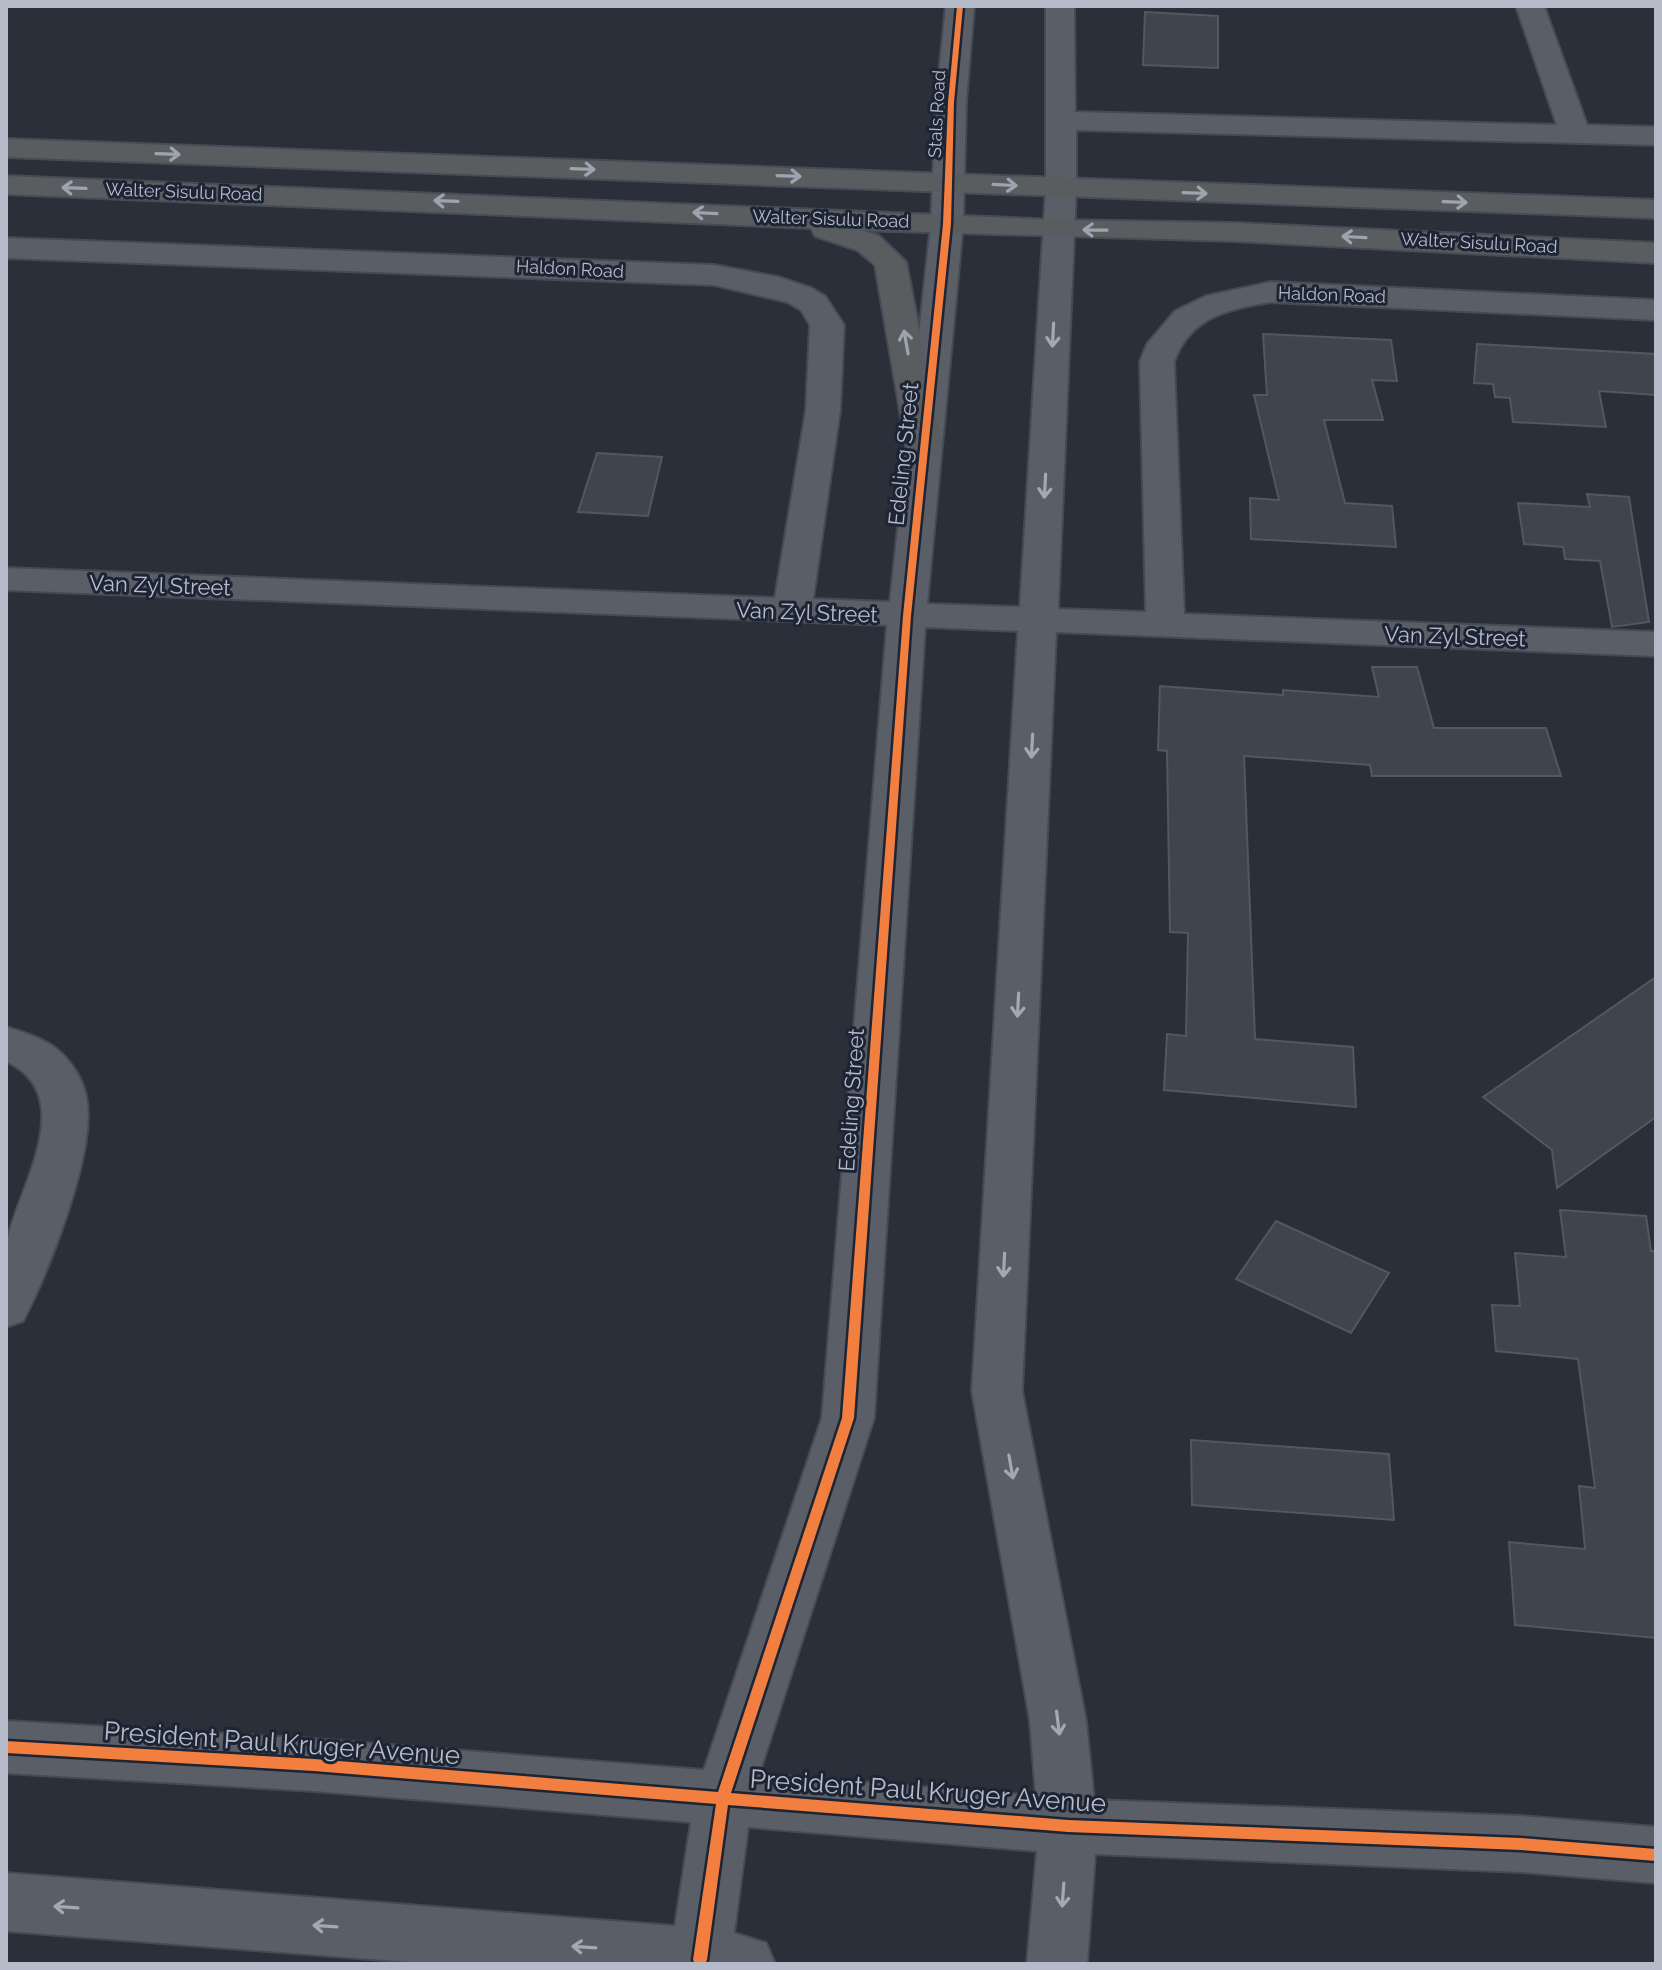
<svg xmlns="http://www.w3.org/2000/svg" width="1662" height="1970" font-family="Raleway,sans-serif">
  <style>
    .building { fill: #40444c; stroke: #525761; stroke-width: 2 }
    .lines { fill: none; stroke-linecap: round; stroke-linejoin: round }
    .minor-casing { stroke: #464a52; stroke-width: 4 }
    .highway-casing { stroke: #474b55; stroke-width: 4 }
    .minor { fill: #5a5e67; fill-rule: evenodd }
    .highway { fill: #5a5d60; fill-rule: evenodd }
    .cycleway-casing { stroke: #1d2434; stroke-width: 5 }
    .cycleway { fill: #f27e40; fill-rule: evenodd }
    .oneway { stroke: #9ea4af }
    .oneway2 { stroke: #a3a8b5 }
    .labels { text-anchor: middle; stroke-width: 6; stroke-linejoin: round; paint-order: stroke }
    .far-street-label { font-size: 18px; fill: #b5bbc9; stroke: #1d2434 }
    .street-label { font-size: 22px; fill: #b5bbc9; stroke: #1d2434 }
    .near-street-label { font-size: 26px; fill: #b5bbc9; stroke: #1d2434 }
  </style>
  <rect width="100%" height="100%" fill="#2a2f39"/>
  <path class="building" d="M 1145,12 L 1218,16 L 1218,68 L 1143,65 Z
    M 1263,334 L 1391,340 L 1397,381 L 1372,380 L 1383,420 L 1324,420 L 1345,503 L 1392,506 L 1396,547 L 1251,539 L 1250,498 L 1279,500 L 1254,395 L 1267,395 Z
    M 1477,344 L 1656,354 L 1656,395 L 1599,391 L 1606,427 L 1513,422 L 1510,398 L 1495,397 L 1493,384 L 1474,383 Z
    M 597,453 L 662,457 L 648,516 L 578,512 Z
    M 1587,494 L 1629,497 L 1649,622 L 1612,627 L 1600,561 L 1565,559 L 1563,547 L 1524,544 L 1518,503 L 1590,507 Z
    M 1372,667 L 1417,667 L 1434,728 L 1546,728 L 1561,776 L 1372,776 L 1370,765 L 1244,756 L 1255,1039 L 1353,1047 L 1356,1107 L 1164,1090 L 1167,1034 L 1186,1036 L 1188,933 L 1170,932 L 1167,751 L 1158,750 L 1160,686 L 1283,695 L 1283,690 L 1379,697 Z
    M 1656,977 L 1656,1117 L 1557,1188 L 1552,1150 L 1483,1097 Z
    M 1560,1210 L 1646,1216 L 1651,1251 L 1656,1251 L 1656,1638 L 1515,1625 L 1509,1542 L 1585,1549 L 1579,1486 L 1595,1488 L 1578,1359 L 1496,1351 L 1492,1305 L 1520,1306 L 1515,1253 L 1566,1257 Z
    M 1276,1221 L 1389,1273 L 1351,1333 L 1236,1279 Z
    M 1191,1440 L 1389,1454 L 1394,1520 L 1192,1505 Z"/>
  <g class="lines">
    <defs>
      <path id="minor" d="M 946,6 L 974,6 L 966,102 L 963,224 L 927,604 L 1020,607 L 1046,188 L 1046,6 L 1074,6 L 1075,112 L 1557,125 L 1516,6 L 1544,6 L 1587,125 L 1656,127 L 1656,145 L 1076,130 L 1076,188 L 1058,609 L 1146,612 L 1140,362 L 1147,344 L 1175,311 L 1206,296 L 1271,282 L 1656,300 L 1656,320 L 1271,302 C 1228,309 1190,317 1174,362 L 1184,614 L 1656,632 L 1656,656 L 1056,632 L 1022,1391 L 1086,1721 L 1094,1800 L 1521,1816 L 1656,1827 L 1656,1883 L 1521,1872 L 1095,1854 L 1087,1964 L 1027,1964 L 1037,1851 L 748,1827 L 734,1933 L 766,1943 L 775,1964 L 436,1964 L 6,1931 L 6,1873 L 675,1926 L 691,1822 L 314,1791 L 6,1773 L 6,1721 L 314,1739 L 704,1770 L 822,1418 L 887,625 L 6,590 L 6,568 L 775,598 L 806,410 L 810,325 L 801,310 L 787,302 L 714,285 L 6,258 L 6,238 L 714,265 L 778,277 L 811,288 L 825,296 L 844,325 L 840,410 L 813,599 L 890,602 L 931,224 L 936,102 ZM 925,627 L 1018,631 L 972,1391 L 1030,1721 L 1036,1796 L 759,1774 L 874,1418 Z
        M 6,1027 C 28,1034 51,1040 66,1058 C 77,1070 85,1086 87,1102 C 95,1155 48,1273 23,1321 L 6,1327 C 6,1301 2,1271 6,1246 C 16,1190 82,1097 6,1061 Z"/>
      <path id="highway" d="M 6,139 L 1656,200 L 1656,218 L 6,157 Z
        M 6,176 L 1059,220 L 1234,223 L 1656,243 L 1656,263 L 1234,241 L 861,230 L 879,236 L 906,262 L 942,446 L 936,453 L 924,457 L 912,453 L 906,446 L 875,265 L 857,250 L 815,236 L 811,228 L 6,194 Z"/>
    </defs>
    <use href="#minor" class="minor-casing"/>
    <use href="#highway" class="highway-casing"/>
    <use href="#minor" class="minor"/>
    <use href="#highway" class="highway"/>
    <defs>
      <path id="cycleway" d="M 957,6 L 963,6 L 954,102 L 951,224 L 911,616 L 854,1418 L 731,1793 L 1068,1820 L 1521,1838 L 1656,1849 L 1656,1861 L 1521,1850 L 1068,1832 L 728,1805 L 707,1960 L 705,1964 L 695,1964 L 693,1960 L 716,1804 L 314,1771 L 6,1753 L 6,1741 L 314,1759 L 718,1792 L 842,1418 L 903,616 L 943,224 L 948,102 Z"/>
    </defs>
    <use href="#cycleway" class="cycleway-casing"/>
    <use href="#cycleway" class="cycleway"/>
  </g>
  <defs><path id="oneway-shaft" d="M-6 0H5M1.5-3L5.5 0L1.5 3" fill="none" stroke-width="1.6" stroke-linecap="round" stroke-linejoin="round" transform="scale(2)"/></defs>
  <g class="oneway">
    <use href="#oneway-shaft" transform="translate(168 154) rotate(2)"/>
    <use href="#oneway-shaft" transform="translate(583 169) rotate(2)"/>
    <use href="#oneway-shaft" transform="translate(789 176) rotate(2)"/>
    <use href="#oneway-shaft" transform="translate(1005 185) rotate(3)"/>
    <use href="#oneway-shaft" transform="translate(74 188) rotate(-178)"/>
    <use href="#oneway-shaft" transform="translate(1195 193) rotate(2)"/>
    <use href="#oneway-shaft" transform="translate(446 201) rotate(-178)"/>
    <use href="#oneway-shaft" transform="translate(1455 202) rotate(2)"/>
    <use href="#oneway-shaft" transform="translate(705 213) rotate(-177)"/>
    <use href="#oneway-shaft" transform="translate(1095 230) rotate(-179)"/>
    <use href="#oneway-shaft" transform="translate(1354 237) rotate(-177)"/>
    <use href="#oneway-shaft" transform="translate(906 342) rotate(-100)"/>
  </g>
  <g class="oneway2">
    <use href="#oneway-shaft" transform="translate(1053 335) rotate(93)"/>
    <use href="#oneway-shaft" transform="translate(1045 486) rotate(93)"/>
    <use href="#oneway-shaft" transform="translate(1032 746) rotate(93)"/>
    <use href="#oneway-shaft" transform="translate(1018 1005) rotate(93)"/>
    <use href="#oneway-shaft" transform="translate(1004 1265) rotate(93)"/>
    <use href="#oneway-shaft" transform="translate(1011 1467) rotate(80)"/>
    <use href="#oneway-shaft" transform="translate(1058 1723) rotate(83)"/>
    <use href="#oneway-shaft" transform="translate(1063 1895) rotate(94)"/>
    <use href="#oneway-shaft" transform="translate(66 1907) rotate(-176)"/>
    <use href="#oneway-shaft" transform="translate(325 1926) rotate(-176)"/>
    <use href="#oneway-shaft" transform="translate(584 1947) rotate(-176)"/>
  </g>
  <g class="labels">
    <g class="far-street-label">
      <text transform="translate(937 114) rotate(-87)" y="6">Stals Road</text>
      <text transform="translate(184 192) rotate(2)" y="6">Walter Sisulu Road</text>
      <text transform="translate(831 219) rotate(2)" y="6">Walter Sisulu Road</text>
      <text transform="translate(1479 243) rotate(3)" y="6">Walter Sisulu Road</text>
      <text transform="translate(570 269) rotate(3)" y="6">Haldon Road</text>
      <text transform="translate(1332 295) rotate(2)" y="6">Haldon Road</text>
    </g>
    <g class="street-label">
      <text transform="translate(903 454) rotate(-84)" y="8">Edeling Street</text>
      <text transform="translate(160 585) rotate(2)" y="8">Van Zyl Street</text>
      <text transform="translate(807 612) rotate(2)" y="8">Van Zyl Street</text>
      <text transform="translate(1455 636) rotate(2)" y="8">Van Zyl Street</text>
      <text transform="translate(851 1100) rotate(-86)" y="8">Edeling Street</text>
    </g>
    <g class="near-street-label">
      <text transform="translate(282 1743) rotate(4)" y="9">President Paul Kruger Avenue</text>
      <text transform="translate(928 1791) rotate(4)" y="9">President Paul Kruger Avenue</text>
    </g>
  </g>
  <rect width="1662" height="1970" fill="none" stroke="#b5bbc9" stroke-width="16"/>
</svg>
